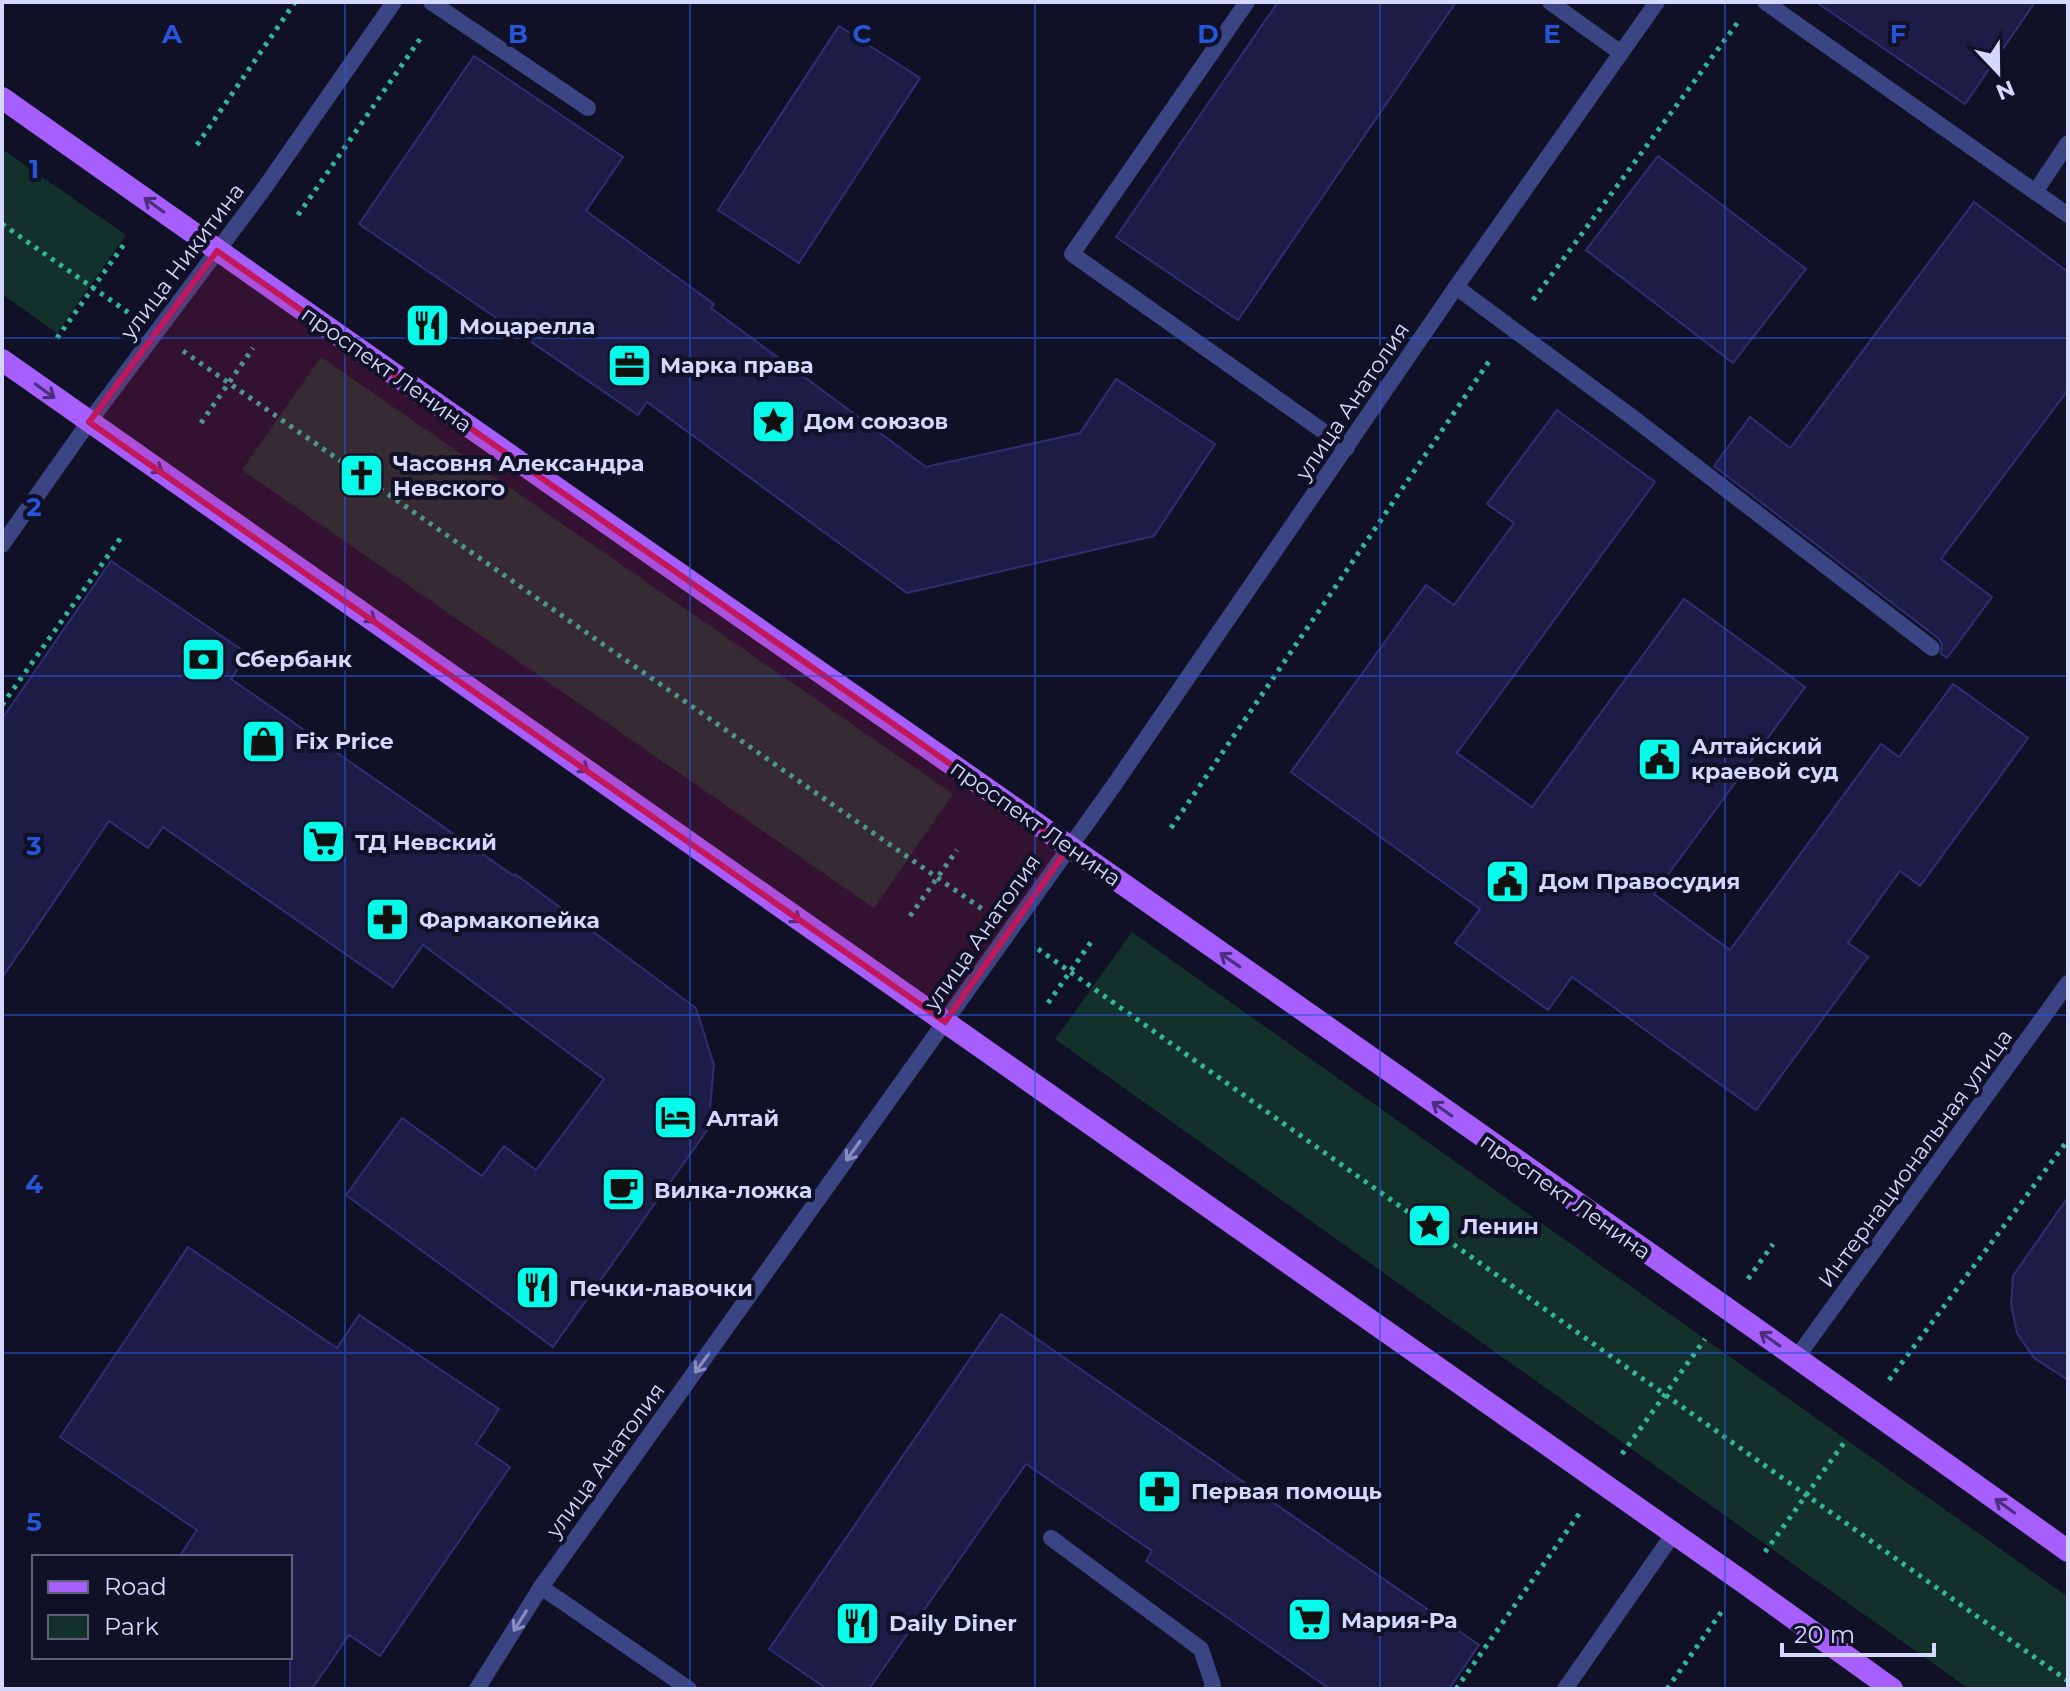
<svg xmlns="http://www.w3.org/2000/svg" width="2070" height="1691" font-family="Montserrat,sans-serif">
  <style>
    .green { fill: #13302a }
    .building { fill: #1d1c47; stroke: #302e72; stroke-width: 2 }
    .lines { fill: none; stroke-linecap: round; stroke-linejoin: round }
    .path { stroke: #31b698; stroke-width: 5; stroke-dasharray: 4 6; stroke-linecap: butt }
    .service { stroke: #3b4584; stroke-width: 16 }
    .minor { stroke: #3b4584; stroke-width: 16 }
    .primary { stroke: #a65efd; stroke-width: 22 }
    .oneway { stroke: #4c2f7c }
    .oneway2 { stroke: #888ec1 }
    .marked { fill: #c2185b; fill-opacity: 0.2; stroke: #c2185b; stroke-width: 6; stroke-linejoin: round }
    .grid { fill: none; stroke: #2655da; stroke-width: 2; stroke-opacity: 0.55 }
    .labels { text-anchor: middle; stroke-width: 8; stroke-linejoin: round; paint-order: stroke }
    .street-label { font-size: 22px; fill: #d5d8fe; stroke: #101026 }
    .poi-label { font-size: 22px; font-weight: bold; fill: #d5d8fe; stroke: #101026; text-anchor: start }
    .grid-label { font-size: 26px; text-anchor: middle; font-weight: bold; fill: #2655da; stroke: #101026; stroke-width: 8; stroke-linejoin: round; paint-order: stroke }
  </style>
  <rect width="100%" height="100%" fill="#101026"/>
  <path class="green" d="M 2,149 L 126,235 L 57,333 L 2,294 Z
    M 321,357 L 953,794 L 874,908 L 242,470 Z
    M 1132,932 L 2068,1597 L 2068,1689 L 1969,1689 L 1055,1039 Z"/>
  <path class="building" d="M 1278,2 L 1456,2 L 1238,320 L 1116,237 Z
    M 1816,2 L 2035,2 L 1965,104 Z
    M 839,26 L 920,78 L 799,263 L 718,210 Z
    M 474,56 L 623,157 L 586,211 L 714,304 L 711,308 L 926,467 L 1080,433 L 1116,379 L 1215,444 L 1154,536 L 907,593 L 647,402 L 638,415 L 359,224 Z
    M 1658,156 L 1806,269 L 1733,363 L 1586,250 Z
    M 1974,202 L 2068,272 L 2068,390 L 1941,559 L 1992,597 L 1947,658 L 1941,654 L 1942,645 L 1939,639 L 1714,466 L 1750,417 L 1790,448 Z
    M 1557,410 L 1655,482 L 1457,753 L 1532,807 L 1684,599 L 1805,687 L 1654,894 L 1730,950 L 1881,744 L 1899,757 L 1953,684 L 2028,738 L 1920,886 L 1900,871 L 1848,943 L 1868,957 L 1756,1110 L 1572,977 L 1548,1010 L 1455,943 L 1480,909 L 1291,772 L 1426,585 L 1454,605 L 1514,523 L 1487,504 Z
    M 111,561 L 248,654 L 231,679 L 514,876 L 515,874 L 696,1008 L 714,1065 L 708,1129 L 553,1347 L 346,1195 L 402,1118 L 482,1176 L 504,1146 L 536,1170 L 604,1079 L 423,945 L 393,987 L 163,827 L 148,848 L 109,821 L 2,978 L 2,719 Z
    M 2068,1197 L 2068,1380 L 2034,1358 L 2017,1333 L 2011,1304 L 2013,1276 Z
    M 188,1247 L 337,1348 L 359,1315 L 499,1409 L 476,1444 L 510,1467 L 380,1656 L 349,1635 L 312,1689 L 290,1689 L 290,1557 L 179,1557 L 197,1530 L 60,1437 Z
    M 1001,1314 L 1479,1645 L 1449,1689 L 1330,1689 L 1146,1561 L 1152,1551 L 1026,1464 L 869,1689 L 827,1689 L 769,1649 Z"/>
  <g class="lines">
    <path class="path" d="M 197,145 L 295,2
      M 298,215 L 422,36
      M 2,224 L 129,313
      M 1533,300 L 1738,22
      M 57,338 L 125,243
      M 183,351 L 985,911
      M 201,423 L 253,348
      M 2,705 L 122,536
      M 1171,828 L 1492,357
      M 910,916 L 957,850
      M 1038,949 L 2068,1681
      M 1048,1003 L 1091,942
      M 1748,1279 L 1773,1244
      M 1889,1380 L 2068,1140
      M 1622,1454 L 1705,1339
      M 1765,1552 L 1846,1440
      M 1456,1689 L 1581,1511
      M 1667,1689 L 1722,1611"/>
    <path class="service" d="M 431,2 L 588,108
      M 1247,2 L 1072,254 L 1347,448
      M 1550,2 L 1621,53
      M 1765,2 L 2068,215
      M 2035,192 L 2068,143
      M 1456,287 L 1632,417 L 1932,648
      M 1051,1538 L 1201,1649 L 1213,1685 L 1211,1689
      M 541,1587 L 689,1689"/>
    <path class="minor" d="M 2,545 L 89,422 L 263,190 L 394,2
      M 1797,1357 L 2068,983
      M 477,1689 L 541,1587 L 1112,788 L 1456,287 L 1657,2
      M 1565,1689 L 1674,1533"/>
    <path class="primary" d="M 2,98 C 689,584 1383,1061 2068,1551
      M 2,360 L 1743,1582 L 1892,1689"/>
  </g>
  <defs><path id="oneway-shaft" d="M-6 0H5M1.5-3L5.5 0L1.5 3" fill="none" stroke-width="1.6" stroke-linecap="round" stroke-linejoin="round" transform="scale(2)"/></defs>
  <g class="oneway">
    <use href="#oneway-shaft" transform="translate(154 205) rotate(-144)"/>
    <use href="#oneway-shaft" transform="translate(45 391) rotate(36)"/>
    <use href="#oneway-shaft" transform="translate(153 466) rotate(34)"/>
    <use href="#oneway-shaft" transform="translate(366 615) rotate(35)"/>
    <use href="#oneway-shaft" transform="translate(579 765) rotate(35)"/>
    <use href="#oneway-shaft" transform="translate(791 915) rotate(35)"/>
    <use href="#oneway-shaft" transform="translate(1230 960) rotate(-145)"/>
    <use href="#oneway-shaft" transform="translate(1442 1109) rotate(-145)"/>
    <use href="#oneway-shaft" transform="translate(1770 1339) rotate(-145)"/>
    <use href="#oneway-shaft" transform="translate(2005 1506) rotate(-144)"/>
  </g>
  <g class="oneway2">
    <use href="#oneway-shaft" transform="translate(853 1151) rotate(126)"/>
    <use href="#oneway-shaft" transform="translate(702 1363) rotate(126)"/>
    <use href="#oneway-shaft" transform="translate(520 1621) rotate(122)"/>
  </g>
  <path class="marked" d="M 217,251 L 1069,847 L 945,1022 L 89,422 Z"/>
  <path class="grid" d="M 345,2 L 345,1689M 690,2 L 690,1689M 1035,2 L 1035,1689M 1380,2 L 1380,1689M 1725,2 L 1725,1689M 2,338 L 2068,338M 2,676 L 2068,676M 2,1015 L 2068,1015M 2,1353 L 2068,1353"/>
  <defs>
    <symbol id="restaurant-square" viewBox="-11 -11 22 22"><rect x="-9" y="-9" width="18" height="18" rx="4" fill="#04fbea" stroke="#101026"/><path d="M-5-6h1v4h1v-4h1v4h1v-4h1v5L-1.5 .5V6h-2V.5L-5-1ZM5-6V6H3V1.5H1.5Q1.5-4 5-6Z" fill="#111"/></symbol>
    <symbol id="office-square" viewBox="-11 -11 22 22"><rect x="-9" y="-9" width="18" height="18" rx="4" fill="#04fbea" stroke="#101026"/><path d="M-6-3h4V-5.5h4V-3h4V5H-6ZM-1-4.5V-3h2v-1.5ZM-6 0V1H6V0Z" fill="#111"/></symbol>
    <symbol id="sight-square" viewBox="-11 -11 22 22"><rect x="-9" y="-9" width="18" height="18" rx="4" fill="#04fbea" stroke="#101026"/><path d="M0-6L1.8-2.2L6-1.7L2.9 1.2L3.7 5.4L0 3.3L-3.7 5.4L-2.9 1.2L-6-1.7L-1.8-2.2Z" fill="#111"/></symbol>
    <symbol id="church-square" viewBox="-11 -11 22 22"><rect x="-9" y="-9" width="18" height="18" rx="4" fill="#04fbea" stroke="#101026"/><path d="M-1.2-6h2.4v3.5h3.3v2.4h-3.3V6h-2.4V-.1h-3.3v-2.4h3.3Z" fill="#111"/></symbol>
    <symbol id="bank-square" viewBox="-11 -11 22 22"><rect x="-9" y="-9" width="18" height="18" rx="4" fill="#04fbea" stroke="#101026"/><path d="M-6-4H6V4H-6ZM0-2.3a2.3 2.3 0 1 0 0 4.6a2.3 2.3 0 1 0 0-4.6Z" fill="#111"/></symbol>
    <symbol id="shop-square" viewBox="-11 -11 22 22"><rect x="-9" y="-9" width="18" height="18" rx="4" fill="#04fbea" stroke="#101026"/><path d="M-5-2.5h2.3a2.7 3.5 0 0 1 5.4 0H5L5.5 6h-11ZM-1.5-2.5h3a1.5 2.3 0 0 0-3 0Z" fill="#111"/></symbol>
    <symbol id="civic-square" viewBox="-11 -11 22 22"><rect x="-9" y="-9" width="18" height="18" rx="4" fill="#04fbea" stroke="#101026"/><path d="M-.6-6.5H3V-4.5H.6V-3L4-1V1h2V6H-6V1h2V-1L-.6-3ZM-1.2 2.5V6h2.4V2.5Z" fill="#111"/></symbol>
    <symbol id="supermarket-square" viewBox="-11 -11 22 22"><rect x="-9" y="-9" width="18" height="18" rx="4" fill="#04fbea" stroke="#101026"/><path d="M-6-5.5h2.5l.6 2H6L4.5 2H-2.5L-4.4-4H-6ZM-1.5 3.2a1.3 1.3 0 1 0 .1 0ZM3 3.2a1.3 1.3 0 1 0 .1 0Z" fill="#111"/></symbol>
    <symbol id="pharmacy-square" viewBox="-11 -11 22 22"><rect x="-9" y="-9" width="18" height="18" rx="4" fill="#04fbea" stroke="#101026"/><path d="M-2-6h4v4h4v4h-4v4h-4v-4h-4v-4h4Z" fill="#111"/></symbol>
    <symbol id="hotel-square" viewBox="-11 -11 22 22"><rect x="-9" y="-9" width="18" height="18" rx="4" fill="#04fbea" stroke="#101026"/><path d="M-6-4.5h1.5V1H6V5H4.5V3h-9V5H-6ZM-4 0a1.8 1.8 0 1 1 3.6 0ZM.5 0V-2.5h3Q6-2.5 6 0Z" fill="#111"/></symbol>
    <symbol id="cafe-square" viewBox="-11 -11 22 22"><rect x="-9" y="-9" width="18" height="18" rx="4" fill="#04fbea" stroke="#101026"/><path d="M-5.5-4.5H6V0H3Q3 3.5 0 3.5H-2.5Q-5.5 3.5-5.5 0ZM3-3.2v2h1.7v-2ZM-6 4.5H4V6H-6Z" fill="#111"/></symbol>
  </defs>
  <g fill-rule="evenodd">
    <use href="#restaurant-square" x="402" y="300" width="51" height="51"/>
    <use href="#office-square" x="604" y="340" width="51" height="51"/>
    <use href="#sight-square" x="748" y="396" width="51" height="51"/>
    <use href="#church-square" x="336" y="450" width="51" height="51"/>
    <use href="#bank-square" x="178" y="634" width="51" height="51"/>
    <use href="#shop-square" x="238" y="716" width="51" height="51"/>
    <use href="#civic-square" x="1634" y="734" width="51" height="51"/>
    <use href="#supermarket-square" x="298" y="816" width="51" height="51"/>
    <use href="#civic-square" x="1482" y="856" width="51" height="51"/>
    <use href="#pharmacy-square" x="362" y="894" width="51" height="51"/>
    <use href="#hotel-square" x="650" y="1092" width="51" height="51"/>
    <use href="#cafe-square" x="598" y="1164" width="51" height="51"/>
    <use href="#sight-square" x="1404" y="1200" width="51" height="51"/>
    <use href="#restaurant-square" x="512" y="1262" width="51" height="51"/>
    <use href="#pharmacy-square" x="1134" y="1466" width="51" height="51"/>
    <use href="#supermarket-square" x="1284" y="1594" width="51" height="51"/>
    <use href="#restaurant-square" x="832" y="1598" width="51" height="51"/>
  </g>
  <g class="labels">
    <g class="street-label">
      <text transform="translate(182 261) rotate(-53)" y="8">улица Никитина</text>
      <text transform="translate(387 369) rotate(35)" y="8">проспект Ленина</text>
      <text transform="translate(1352 401) rotate(-56)" y="8">улица Анатолия</text>
      <text transform="translate(1036 823) rotate(35)" y="8">проспект Ленина</text>
      <text transform="translate(982 932) rotate(-55)" y="8">улица Анатолия</text>
      <text transform="translate(1915 1158) rotate(-54)" y="8">Интернациональная улица</text>
      <text transform="translate(1566 1196) rotate(35)" y="8">проспект Ленина</text>
      <text transform="translate(605 1460) rotate(-54)" y="8">улица Анатолия</text>
    </g>
    <g class="poi-label">
      <text x="459" y="334">Моцарелла</text>
      <text x="660" y="373">Марка права</text>
      <text x="804" y="429">Дом союзов</text>
      <text x="393" y="471">Часовня Александра<tspan x="393" dy="25">Невского</tspan></text>
      <text x="235" y="667">Сбербанк</text>
      <text x="295" y="749">Fix Price</text>
      <text x="1691" y="754">Алтайский<tspan x="1691" dy="25">краевой суд</tspan></text>
      <text x="355" y="850">ТД Невский</text>
      <text x="1539" y="889">Дом Правосудия</text>
      <text x="419" y="928">Фармакопейка</text>
      <text x="706" y="1126">Алтай</text>
      <text x="654" y="1198">Вилка-ложка</text>
      <text x="1461" y="1234">Ленин</text>
      <text x="569" y="1296">Печки-лавочки</text>
      <text x="1191" y="1499">Первая помощь</text>
      <text x="1341" y="1628">Мария-Ра</text>
      <text x="889" y="1631">Daily Diner</text>
    </g>
  </g>
  <g class="grid-label">
    <text x="172" y="43">A</text>
    <text x="518" y="43">B</text>
    <text x="862" y="43">C</text>
    <text x="1208" y="43">D</text>
    <text x="1552" y="43">E</text>
    <text x="1898" y="43">F</text>
    <text x="34" y="178">1</text>
    <text x="34" y="516">2</text>
    <text x="34" y="855">3</text>
    <text x="34" y="1193">4</text>
    <text x="34" y="1531">5</text>
  </g>
  <rect width="2070" height="1691" fill="none" stroke="#d5d8fe" stroke-width="8"/>
  <rect x="32" y="1555" width="260" height="104" fill="#101026" stroke="#5f607c" stroke-width="2"/>
  <rect x="48" y="1581" width="40" height="12" fill="#a65efd" stroke="#5f607c" stroke-width="2"/>
  <text x="104" y="1595" font-size="24" fill="#d5d8fe">Road</text>
  <rect x="48" y="1615" width="40" height="24" fill="#13302a" stroke="#5f607c" stroke-width="2"/>
  <text x="104" y="1635" font-size="24" fill="#d5d8fe">Park</text>
  <g transform="translate(1998 72) rotate(158)" stroke="#101026" stroke-width="6" paint-order="stroke">
  <path d="M0-6L14 30L0 20L-14 30Z" fill="#d5d8fe"/>
  <text y="-12" font-size="22" font-weight="bold" text-anchor="middle" fill="#d5d8fe">N</text>
  </g>
  <path d="M1782 1643v12h152v-12" fill="none" stroke="#d5d8fe" stroke-width="4"/>
  <text x="1794" y="1643" font-size="24" fill="#d5d8fe" stroke="#101026" stroke-width="6" paint-order="stroke">20 m</text>
</svg>
